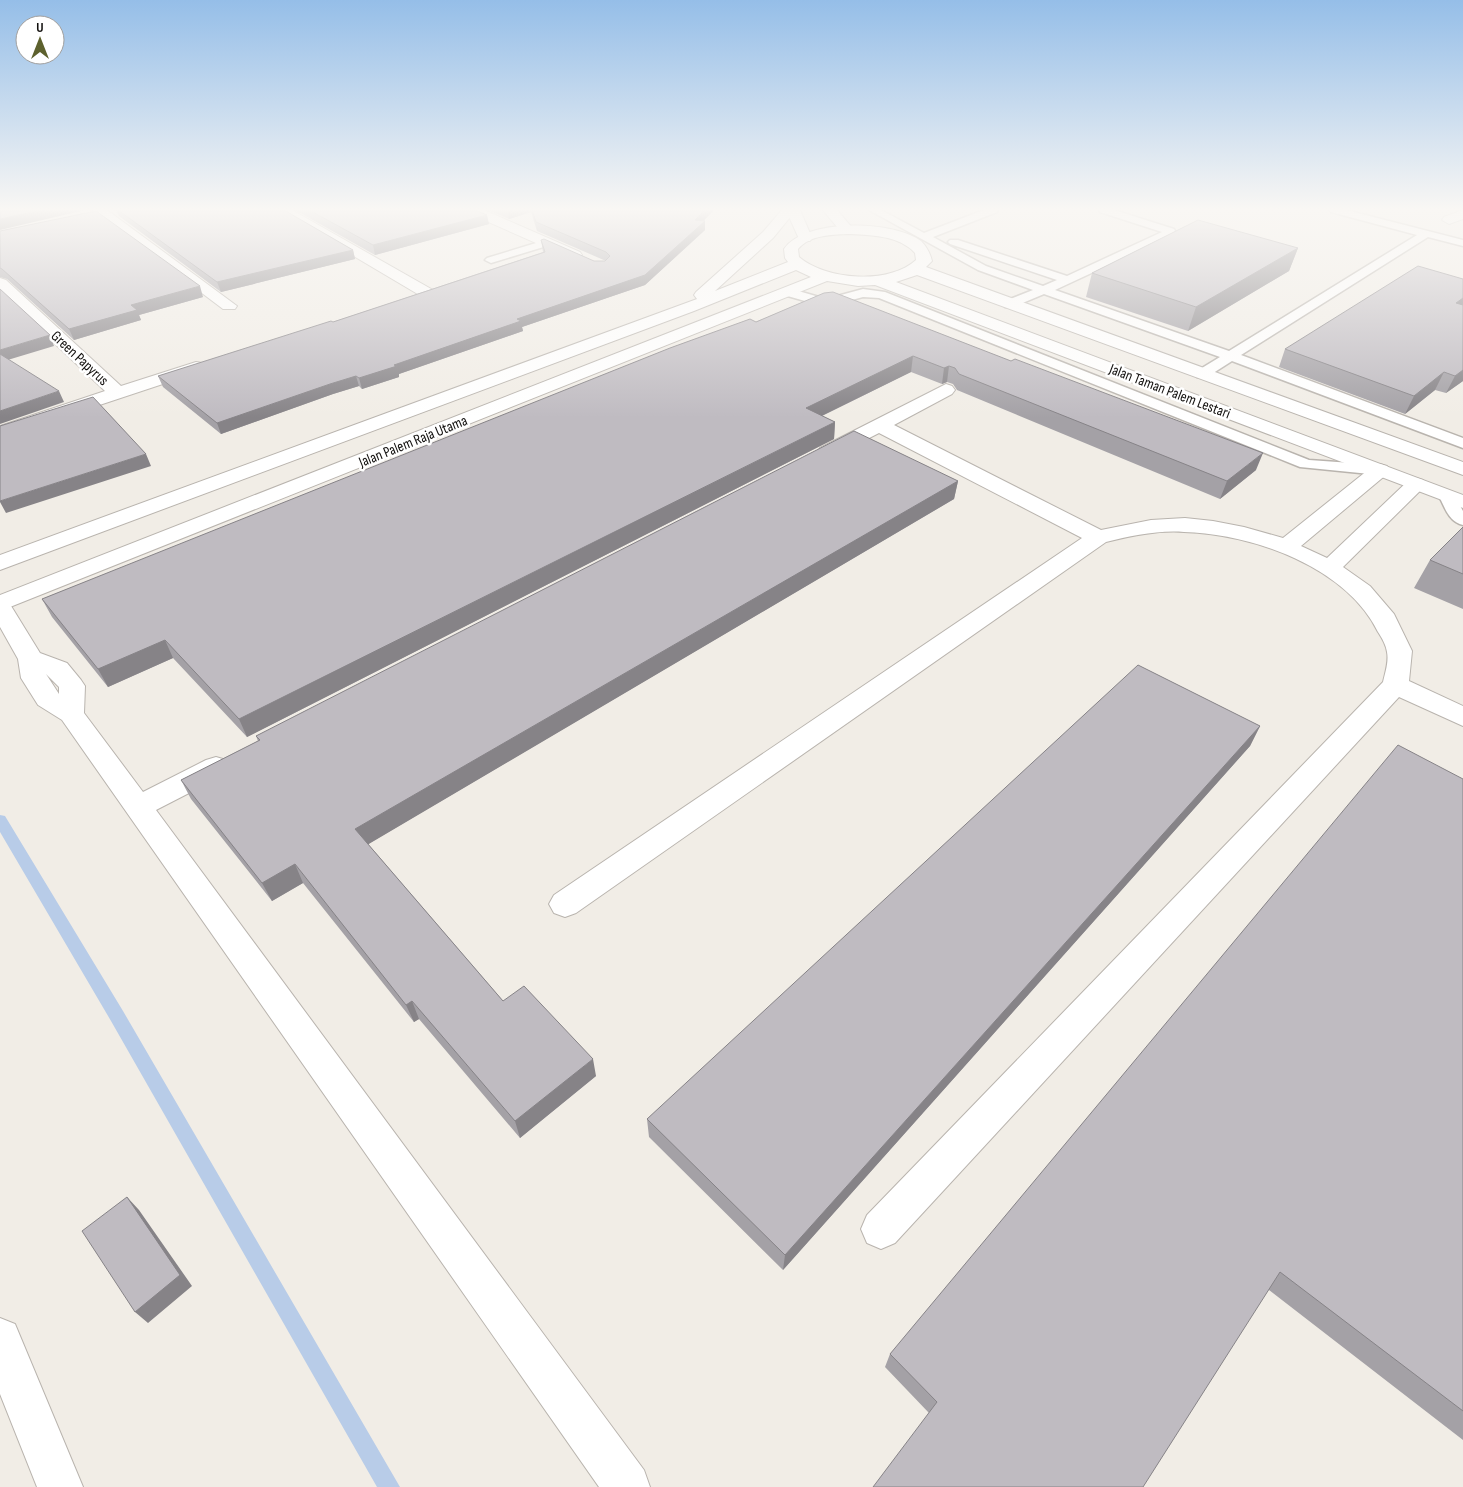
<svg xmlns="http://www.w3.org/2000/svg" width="1463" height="1487" font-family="'Sofia Sans Condensed',sans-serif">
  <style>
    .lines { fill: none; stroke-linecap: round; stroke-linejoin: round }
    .stream { fill: #b8cce8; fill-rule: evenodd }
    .lane-casing { stroke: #b9b4ae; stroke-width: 3 }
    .street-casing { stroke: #b9b4ae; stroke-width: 2 }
    .secondary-casing { stroke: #b9b4ae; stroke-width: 2 }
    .lane { fill: #fff; fill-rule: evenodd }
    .street { fill: #fff; fill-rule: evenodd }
    .secondary { fill: #fff; fill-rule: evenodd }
    .wall { fill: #a4a1a6 }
    .shaded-wall { fill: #868387 }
    .building { fill: #bfbbc1; stroke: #868387 }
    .labels { text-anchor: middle; stroke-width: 5; stroke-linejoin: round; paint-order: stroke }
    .far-street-label { font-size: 15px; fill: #110f0d; stroke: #fff }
  </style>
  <rect width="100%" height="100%" fill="#f1ede6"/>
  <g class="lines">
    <path class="stream" d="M 0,815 L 5,816 L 123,1011 L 400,1487 L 377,1487 L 111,1021 L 0,832 Z"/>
    <defs>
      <path id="lane" d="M 869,210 L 881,210 L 924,233 L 984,210 L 998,210 L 997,212 L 933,237 L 986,266 L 1043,286 L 1057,280 L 950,244 L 948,242 L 950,240 L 958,240 L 1067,276 L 1162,232 L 1100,212 L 1099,210 L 1114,210 L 1174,229 L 1175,231 L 1173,235 L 1055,290 L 1229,351 L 1417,235 L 1331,212 L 1330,210 L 1346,210 L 1463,240 L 1463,246 L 1428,237 L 1241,355 L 1463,438 L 1463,448 L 1232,361 L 1207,377 L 1197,377 L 1195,374 L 1197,371 L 1220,357 L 1044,294 L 1013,307 L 1005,307 L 1003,304 L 1005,301 L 1033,290 L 978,270 Z
        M 546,240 L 550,241 L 552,243 L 550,245 L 491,263 L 485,260 L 487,258 Z
        M 788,288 L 826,299 L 863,289 L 885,292 L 1309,460 L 1380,465 L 1386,467 L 1388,470 L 1386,473 L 1380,475 L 1300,467 L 879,298 L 863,297 L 826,307 L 784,295 L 782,292 L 784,289 Z
        M 1447,491 L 1453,493 L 1463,511 L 1463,525 C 1449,522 1445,508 1439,496 L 1441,493 Z"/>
      <path id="street" d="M 92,210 L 107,210 L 237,306 L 235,309 L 223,309 Z
        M 276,210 L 292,210 L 433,290 L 435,293 L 433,296 L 421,296 Z
        M 466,210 L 484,210 L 580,252 L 582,255 L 580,258 L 570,258 L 468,213 Z
        M 786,210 L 800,210 L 812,238 L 810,241 L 800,241 Z
        M 823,210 L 837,210 L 854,230 L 852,233 L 842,233 Z
        M 1463,210 L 1463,219 L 1449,224 L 1442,220 L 1444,217 Z
        M 0,278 L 6,280 L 121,386 L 196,362 L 202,363 L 205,367 L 202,371 L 0,438 L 0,426 L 105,391 L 0,292 Z
        M 946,384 L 952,386 L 955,390 L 952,394 L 894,425 L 1101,530 L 1151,520 L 1185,518 L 1213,521 L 1244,527 L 1283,538 L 1373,466 L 1380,464 L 1387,466 L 1390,470 L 1387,474 L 1301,546 L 1327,558 L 1409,480 L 1416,478 L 1423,480 L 1426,484 L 1423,488 L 1343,567 L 1370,586 L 1394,614 L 1412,651 L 1409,681 L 1463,706 L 1463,726 L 1399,697 L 895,1243 L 881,1249 L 867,1243 L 861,1229 L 867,1215 L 1383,682 C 1385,673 1389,662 1387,652 C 1386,645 1382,638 1378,632 C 1346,567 1253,534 1184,532 C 1158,530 1131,536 1106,542 L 576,913 L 565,917 L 554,913 L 549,904 L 554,895 L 1082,538 L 879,433 L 834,456 L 827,458 L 820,456 L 817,452 L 820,448 Z
        M 0,599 L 8,601 L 40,653 L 67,663 L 81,680 L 85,686 L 84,713 L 143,792 L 206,760 L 216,757 L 226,760 L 230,767 L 226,774 L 156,810 L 644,1470 L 650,1487 L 599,1487 L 62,720 L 38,705 L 21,678 L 18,659 L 0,627 ZM 46,674 L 59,687 L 59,694 Z
        M 0,1318 L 15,1324 L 83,1487 L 37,1487 L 0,1394 Z"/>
      <path id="secondary" d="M 782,210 L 796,210 L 773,238 L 715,291 L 788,262 L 785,258 L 784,249 C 805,218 893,220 921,241 C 927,247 930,253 932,261 L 926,267 L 1463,462 L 1463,475 L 917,275 L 896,282 L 1463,495 L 1463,508 L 875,285 L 858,286 L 827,281 L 0,611 L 0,595 L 811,277 L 796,270 L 694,311 L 0,570 L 0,555 L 697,299 L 694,295 L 696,292 L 763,232 ZM 847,234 C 869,235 899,235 915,253 L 916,260 C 889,285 826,280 799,257 L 798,249 C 810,235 830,235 847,234 Z"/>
    </defs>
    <use href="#lane" class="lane-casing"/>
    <use href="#street" class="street-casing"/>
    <use href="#secondary" class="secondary-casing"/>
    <use href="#lane" class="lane"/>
    <use href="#street" class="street"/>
    <use href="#secondary" class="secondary"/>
  </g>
  <path class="wall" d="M 116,210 L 284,210 L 353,250 L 355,259 L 221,292 L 119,216 Z
    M 295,210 L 475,210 L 489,224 L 375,255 Z
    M 488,210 L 642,210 L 705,221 L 705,230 L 645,285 L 522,327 L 523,331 L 399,374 L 399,377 L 362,389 L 359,386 L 333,394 L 221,434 L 163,387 L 158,376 L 333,322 L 543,252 L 541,240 L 594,261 L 606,261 L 537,231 L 531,212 L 509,219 Z
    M 0,231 L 203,297 L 139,315 L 141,320 L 74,340 L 7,279 L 0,277 Z
    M 1298,248 L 1289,271 L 1188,331 L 1086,297 L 1092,273 Z
    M 1463,279 L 1463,381 L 1446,393 L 1435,390 L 1405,414 L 1279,367 L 1285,349 Z
    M 824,293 L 1256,470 L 1220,499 L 957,390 L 953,384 L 947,382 L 942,384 L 911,372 L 822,416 L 835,422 L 834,439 L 247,737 L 173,658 L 108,687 L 52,617 L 42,599 L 756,322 Z
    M 958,481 L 954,499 L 368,844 L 503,1001 L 596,1076 L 520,1138 L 419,1019 L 414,1022 L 303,883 L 272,901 L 191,799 L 181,780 L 258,741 L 256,736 Z
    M 1463,527 L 1463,609 L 1414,588 L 1430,560 Z
    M 1260,726 L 1250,746 L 783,1270 L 649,1137 L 647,1119 Z
    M 1463,779 L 1463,1440 L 1269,1290 L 929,1413 L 885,1367 L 890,1354 Z"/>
  <path class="shaded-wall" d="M 42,210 L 85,210 L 0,230 L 0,219 Z
    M 507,210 L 531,210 L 531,212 L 509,219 Z
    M 705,210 L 714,210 L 696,229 L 695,220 Z
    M 487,215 L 489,224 L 375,255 L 373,245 Z
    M 705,221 L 705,230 L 645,285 L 522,327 L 523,331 L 399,374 L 399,377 L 362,389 L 359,378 L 517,319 Z
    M 1298,248 L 1289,271 L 1188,331 L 1196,307 Z
    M 353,250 L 355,259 L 221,292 L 217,282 Z
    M 200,286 L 203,297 L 139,315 L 141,320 L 74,340 L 69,329 L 131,305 Z
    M 1463,298 L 1463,309 L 1456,303 Z
    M 50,335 L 54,346 L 1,362 L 0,359 L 0,350 Z
    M 913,356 L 911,372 L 805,424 L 806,408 Z
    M 949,366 L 947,382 L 942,384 L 944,368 Z
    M 1463,370 L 1463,381 L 1446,393 L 1455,376 Z
    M 1444,372 L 1435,390 L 1405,414 L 1414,396 Z
    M 356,376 L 359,386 L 333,394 L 221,434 L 217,423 L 330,384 Z
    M 59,391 L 64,402 L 0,424 L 0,411 Z
    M 835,422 L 834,439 L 247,737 L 239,719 Z
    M 1263,453 L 1256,470 L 1220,499 L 1227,481 Z
    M 146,454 L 151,466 L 6,513 L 0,502 L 0,501 Z
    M 958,481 L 954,499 L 362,848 L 355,829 Z
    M 165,640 L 173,658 L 108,687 L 98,669 Z
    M 1260,726 L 1250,746 L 783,1270 L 785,1255 Z
    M 295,864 L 303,883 L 272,901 L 262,883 Z
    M 412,1001 L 419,1019 L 414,1022 L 406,1005 Z
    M 593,1059 L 596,1076 L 520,1138 L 515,1121 Z
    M 127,1197 L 139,1210 L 192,1286 L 148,1323 L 135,1312 Z"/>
  <path class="building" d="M 0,210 L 42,210 L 0,219 Z
    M 118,210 L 284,210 L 353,250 L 217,282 Z
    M 309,210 L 475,210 L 487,215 L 373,245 Z
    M 532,210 L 642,210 L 646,211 L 648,210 L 705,210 L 695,220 L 705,221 L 645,275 L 517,319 L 521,321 L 394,365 L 397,366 L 359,378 L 356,376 L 330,384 L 217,423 L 158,376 L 331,321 L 333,322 L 545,252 L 541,240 L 544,239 L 594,261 L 605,261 L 610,256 L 606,252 L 536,222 Z
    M 96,211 L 200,286 L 131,305 L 137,310 L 69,329 L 2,269 L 0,268 L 0,231 Z
    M 1198,220 L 1298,248 L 1196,307 L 1092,273 Z
    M 1418,266 L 1463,279 L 1463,298 L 1456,303 L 1463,305 L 1463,370 L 1455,376 L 1444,372 L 1414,396 L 1285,349 Z
    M 0,289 L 50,335 L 0,350 Z
    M 833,292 L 1011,361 L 1015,359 L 1263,453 L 1227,481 L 959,374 L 955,368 L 949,366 L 944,368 L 913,356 L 806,408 L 835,422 L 239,719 L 165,640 L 98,669 L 42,599 L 670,348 L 750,319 L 756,322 L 824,293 Z
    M 0,354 L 59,391 L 0,411 Z
    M 93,397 L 146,454 L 0,501 L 0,426 Z
    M 854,431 L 958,481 L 355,829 L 503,1001 L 524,986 L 593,1059 L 515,1121 L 412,1001 L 406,1005 L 295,864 L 262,883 L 181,780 L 260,740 L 256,736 Z
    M 1463,527 L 1463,574 L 1430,560 Z
    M 1138,665 L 1260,726 L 785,1255 L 647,1119 Z
    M 1398,745 L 1463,779 L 1463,1411 L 1280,1272 L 1143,1487 L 873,1487 L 937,1402 L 890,1354 Z
    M 127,1197 L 180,1275 L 135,1312 L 82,1231 Z"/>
  <linearGradient id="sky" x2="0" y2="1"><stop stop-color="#95bee8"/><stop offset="0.5" stop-color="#f9f7f4"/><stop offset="1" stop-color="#f9f7f4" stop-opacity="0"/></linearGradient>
  <rect width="1463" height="418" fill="url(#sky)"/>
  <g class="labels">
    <g class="far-street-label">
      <text transform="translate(80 358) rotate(43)" y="5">Green Papyrus</text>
      <text transform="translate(1170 391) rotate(21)" y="5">Jalan Taman Palem Lestari</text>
      <text transform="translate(413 441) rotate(-22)" y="5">Jalan Palem Raja Utama</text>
    </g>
  </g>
  <g transform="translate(40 40)"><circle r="24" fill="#ffffff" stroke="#a09f9e"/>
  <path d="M0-4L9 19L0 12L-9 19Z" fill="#5d612e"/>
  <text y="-8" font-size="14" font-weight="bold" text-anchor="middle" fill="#110f0d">U</text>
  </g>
</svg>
